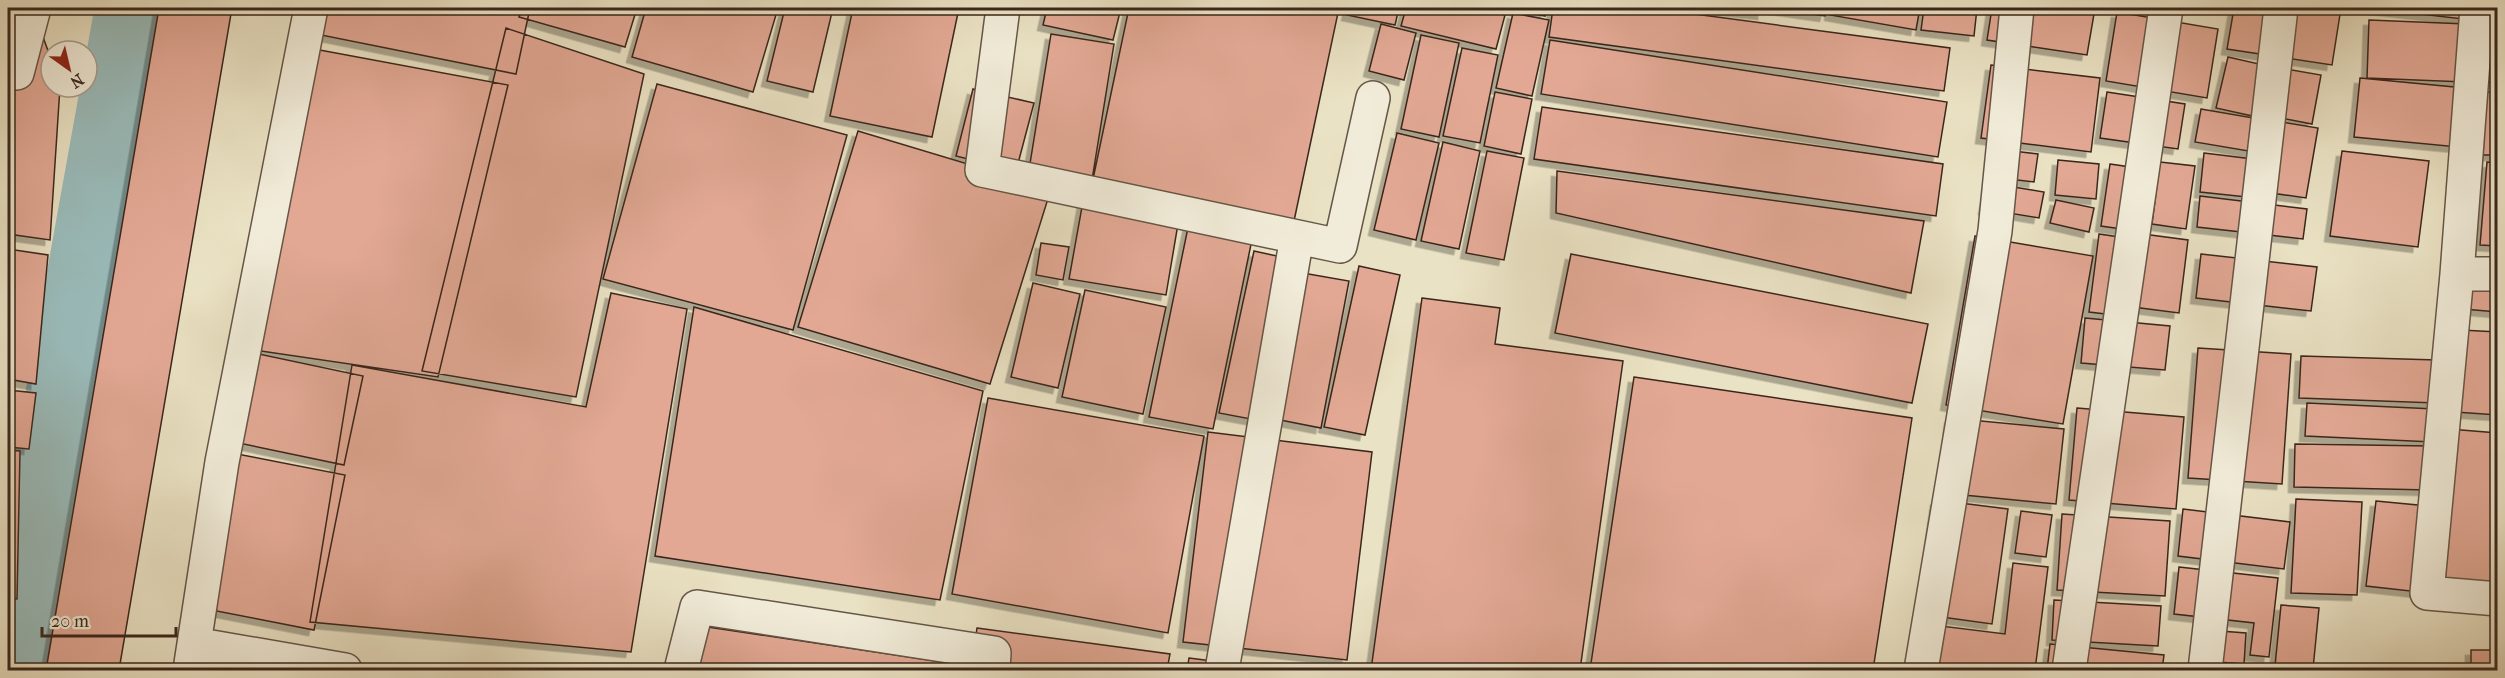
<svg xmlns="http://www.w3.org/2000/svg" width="2505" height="678" font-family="'IM FELL French Canon',serif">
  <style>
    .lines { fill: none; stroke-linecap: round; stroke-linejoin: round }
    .river { stroke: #9abcbb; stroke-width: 80 }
    .building { fill: #e2a894; stroke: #3a271d; stroke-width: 1.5; filter: url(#shadow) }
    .minor-casing { stroke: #665647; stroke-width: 36 }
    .minor { stroke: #f1ecd9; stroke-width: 33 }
  </style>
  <defs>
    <filter id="shadow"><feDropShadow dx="-5.5" dy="5.5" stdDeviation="0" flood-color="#0004"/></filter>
  </defs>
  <rect width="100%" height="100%" fill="#eae2c4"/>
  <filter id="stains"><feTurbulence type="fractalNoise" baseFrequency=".00333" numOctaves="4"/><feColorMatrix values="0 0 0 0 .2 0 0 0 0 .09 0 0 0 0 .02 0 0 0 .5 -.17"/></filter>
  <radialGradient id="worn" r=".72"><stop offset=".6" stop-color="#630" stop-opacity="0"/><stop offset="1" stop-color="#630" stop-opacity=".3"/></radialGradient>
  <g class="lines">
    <path class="river" d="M 21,670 L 26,614 L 135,8"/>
  </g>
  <path class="building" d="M 159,8 L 232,8 L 119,670 L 46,670 Z
    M 316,8 L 530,8 L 516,74 L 311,33 Z
    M 522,8 L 637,8 L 625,47 L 519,17 Z
    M 646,8 L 778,8 L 753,92 L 632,57 Z
    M 785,8 L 833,8 L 813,92 L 767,81 Z
    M 853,8 L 959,8 L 932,137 L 830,116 Z
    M 1047,8 L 1121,8 L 1113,40 L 1043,25 Z
    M 1129,8 L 1339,8 L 1294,221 L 1093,179 Z
    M 1349,8 L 1399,8 L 1395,25 L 1347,15 Z
    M 1406,8 L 1474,8 L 1505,15 L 1496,49 L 1401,26 Z
    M 1506,8 L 1547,8 L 1545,16 Z
    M 1553,8 L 1649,8 L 1950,48 L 1944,91 L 1549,37 Z
    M 1705,8 L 1763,8 L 1763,14 Z
    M 1770,8 L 1827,8 L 1825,16 Z
    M 1831,8 L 1920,8 L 1916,30 L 1830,15 Z
    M 1924,8 L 1977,8 L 1974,36 L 1921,30 Z
    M 1992,8 L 2052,8 L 2094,14 L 2087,55 L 1987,40 Z
    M 2234,8 L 2341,8 L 2332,65 L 2227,49 Z
    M 2367,8 L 2473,8 L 2472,20 Z
    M 2117,12 L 2218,29 L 2207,98 L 2106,81 Z
    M 1513,13 L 1549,20 L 1532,96 L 1496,88 Z
    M 2490,19 L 2498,20 L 2498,83 L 2485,82 Z
    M 2369,20 L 2467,24 L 2465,82 L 2367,78 Z
    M 1381,24 L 1416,33 L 1404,80 L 1369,71 Z
    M 8,28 L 43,37 L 51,59 L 51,87 L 60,87 L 50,240 L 8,234 Z
    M 506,28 L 644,74 L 576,397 L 422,371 Z
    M 1051,34 L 1114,44 L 1091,186 L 1028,176 Z
    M 1421,35 L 1459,43 L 1439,137 L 1401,129 Z
    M 1550,40 L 1947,102 L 1938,157 L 1541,94 Z
    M 309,48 L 508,85 L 438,377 L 254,350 Z
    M 1462,48 L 1498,55 L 1480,143 L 1443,136 Z
    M 2228,57 L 2268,66 L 2257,117 L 2216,108 Z
    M 1991,65 L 2100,78 L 2091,152 L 1981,138 Z
    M 2274,67 L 2321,75 L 2312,124 L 2265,115 Z
    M 2360,78 L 2465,88 L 2458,147 L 2354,137 Z
    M 657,84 L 847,135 L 793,330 L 603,279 Z
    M 973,89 L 1034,103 L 1016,171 L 956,156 Z
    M 1495,92 L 1532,99 L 1521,154 L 1484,146 Z
    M 2107,92 L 2185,104 L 2178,149 L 2100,138 Z
    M 2486,92 L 2498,92 L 2498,155 L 2483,155 Z
    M 1542,107 L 1943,164 L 1936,216 L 1534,159 Z
    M 2201,109 L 2271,121 L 2266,154 L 2195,142 Z
    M 2276,121 L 2318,128 L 2306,198 L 2265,192 Z
    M 858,131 L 1051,189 L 990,384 L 798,327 Z
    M 1397,133 L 1439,143 L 1416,240 L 1374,230 Z
    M 1443,142 L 1480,151 L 1459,249 L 1421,241 Z
    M 1996,149 L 2038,154 L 2034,182 L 1992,177 Z
    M 1487,151 L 1524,158 L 1504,260 L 1466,253 Z
    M 2342,151 L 2429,161 L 2418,247 L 2330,236 Z
    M 2204,153 L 2261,160 L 2256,198 L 2200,192 Z
    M 2058,160 L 2099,164 L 2096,199 L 2055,195 Z
    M 2160,162 L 2195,166 L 2186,229 L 2152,224 Z
    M 2487,162 L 2498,163 L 2498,246 L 2480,245 Z
    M 2110,164 L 2151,170 L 2142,232 L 2101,226 Z
    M 1557,171 L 1924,221 L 1911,293 L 1556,213 Z
    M 1989,183 L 2044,192 L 2039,218 L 1984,209 Z
    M 1085,190 L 1181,206 L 1166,295 L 1069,279 Z
    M 2200,196 L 2307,209 L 2303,239 L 2197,227 Z
    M 2056,200 L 2094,208 L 2089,232 L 2050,223 Z
    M 1192,208 L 1256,220 L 1213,429 L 1149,417 Z
    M 2099,234 L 2133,239 L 2122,316 L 2089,312 Z
    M 2143,234 L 2188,240 L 2179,313 L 2133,307 Z
    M 1975,236 L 2093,256 L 2063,424 L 1946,405 Z
    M 1041,243 L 1069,247 L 1063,280 L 1036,275 Z
    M 8,249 L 48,255 L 36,384 L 8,379 Z
    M 1254,251 L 1295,260 L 1261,421 L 1219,413 Z
    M 1571,254 L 1928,324 L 1912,403 L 1555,333 Z
    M 2201,254 L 2317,267 L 2311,311 L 2196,298 Z
    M 1359,266 L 1400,275 L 1365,435 L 1324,427 Z
    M 1297,272 L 1349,281 L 1321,428 L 1270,418 Z
    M 2466,279 L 2498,281 L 2498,312 L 2463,309 Z
    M 1033,283 L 1080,294 L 1058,388 L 1011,377 Z
    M 1085,290 L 1166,307 L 1143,414 L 1062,397 Z
    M 611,293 L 687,309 L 631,652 L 310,622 L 352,365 L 586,407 Z
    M 1422,298 L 1500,308 L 1495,344 L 1623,361 L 1580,670 L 1371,670 Z
    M 694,307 L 983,391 L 940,600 L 655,556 Z
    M 2085,318 L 2170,326 L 2165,370 L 2081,363 Z
    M 2461,330 L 2498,332 L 2498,415 L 2455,412 Z
    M 2198,348 L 2291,354 L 2282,484 L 2188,478 Z
    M 249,352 L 363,376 L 344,465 L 229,441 Z
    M 2301,356 L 2437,360 L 2436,403 L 2299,398 Z
    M 1634,377 L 1912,418 L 1873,670 L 1590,670 Z
    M 8,390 L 36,393 L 29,449 L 8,447 Z
    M 988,398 L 1204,436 L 1168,633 L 952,594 Z
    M 2307,403 L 2435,409 L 2433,442 L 2305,436 Z
    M 2077,408 L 2184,417 L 2176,509 L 2069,500 Z
    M 1950,418 L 2064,429 L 2056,504 L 1943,493 Z
    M 2449,429 L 2498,433 L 2498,593 L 2438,589 Z
    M 1208,432 L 1372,452 L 1347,660 L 1183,642 Z
    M 2295,444 L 2430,446 L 2429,490 L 2294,487 Z
    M 8,450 L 20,451 L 17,599 L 8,598 Z
    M 232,453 L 345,475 L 314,630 L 201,608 Z
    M 2296,499 L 2362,502 L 2357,595 L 2291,593 Z
    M 1936,500 L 2008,509 L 1992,624 L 1920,614 Z
    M 2376,501 L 2428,506 L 2419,592 L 2366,586 Z
    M 2183,509 L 2290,522 L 2284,569 L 2178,556 Z
    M 2021,511 L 2052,515 L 2046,557 L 2015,553 Z
    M 2062,514 L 2170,521 L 2165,596 L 2057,590 Z
    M 2013,563 L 2048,567 L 2035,670 L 1912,670 L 1917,623 L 2005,634 Z
    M 2179,567 L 2278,578 L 2269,657 L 2250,655 L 2254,623 L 2174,614 Z
    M 2054,600 L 2161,606 L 2158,646 L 2052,640 Z
    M 2281,605 L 2319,608 L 2313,669 L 2275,666 Z
    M 701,626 L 996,670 L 694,670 Z
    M 977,628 L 1170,654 L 1167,670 L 971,670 Z
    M 2207,630 L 2246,633 L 2244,664 L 2205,661 Z
    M 2050,644 L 2164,655 L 2162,670 L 2047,670 Z
    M 2471,650 L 2498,650 L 2498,670 L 2471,670 Z
    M 1189,658 L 1282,670 L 1187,670 Z
    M 2392,667 L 2462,670 L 2392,670 Z"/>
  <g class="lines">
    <defs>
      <path id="minor" d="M 1003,8 L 982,170 L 1340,246 L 1373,98
        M 2477,8 L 2457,274 L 2427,593 L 2498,599
        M 8,71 L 17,73 L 34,8
        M 2457,274 L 2498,274
        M 194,644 L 345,670
        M 190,670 L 222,462 L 311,8
        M 681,670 L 697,607 L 994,653 L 993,670
        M 1222,670 L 1297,237
        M 1921,670 L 1995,231 L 2017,8
        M 2069,670 L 2166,8
        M 2205,670 L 2281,8"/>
    </defs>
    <use href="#minor" class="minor-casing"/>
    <use href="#minor" class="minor"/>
  </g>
  <rect width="2505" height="678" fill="none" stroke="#eae2c4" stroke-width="30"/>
  <rect x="9" y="9" width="2487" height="660" fill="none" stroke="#3a271d" stroke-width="3"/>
  <rect x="15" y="15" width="2475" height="648" fill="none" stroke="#3a271d" stroke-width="1.5"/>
  <g transform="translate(69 69) rotate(146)"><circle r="28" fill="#f1ecd9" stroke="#a89d8e" stroke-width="1.5"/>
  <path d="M0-4.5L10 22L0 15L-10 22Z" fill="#8f2418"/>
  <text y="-9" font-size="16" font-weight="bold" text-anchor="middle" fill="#3a271d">N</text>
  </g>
  <path d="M42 627v9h134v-9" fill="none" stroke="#3a271d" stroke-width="3"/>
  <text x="51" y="627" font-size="18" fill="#3a271d" stroke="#f1ecd9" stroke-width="4.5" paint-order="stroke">20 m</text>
  <rect width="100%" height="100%" filter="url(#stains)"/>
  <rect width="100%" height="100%" fill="url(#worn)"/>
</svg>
